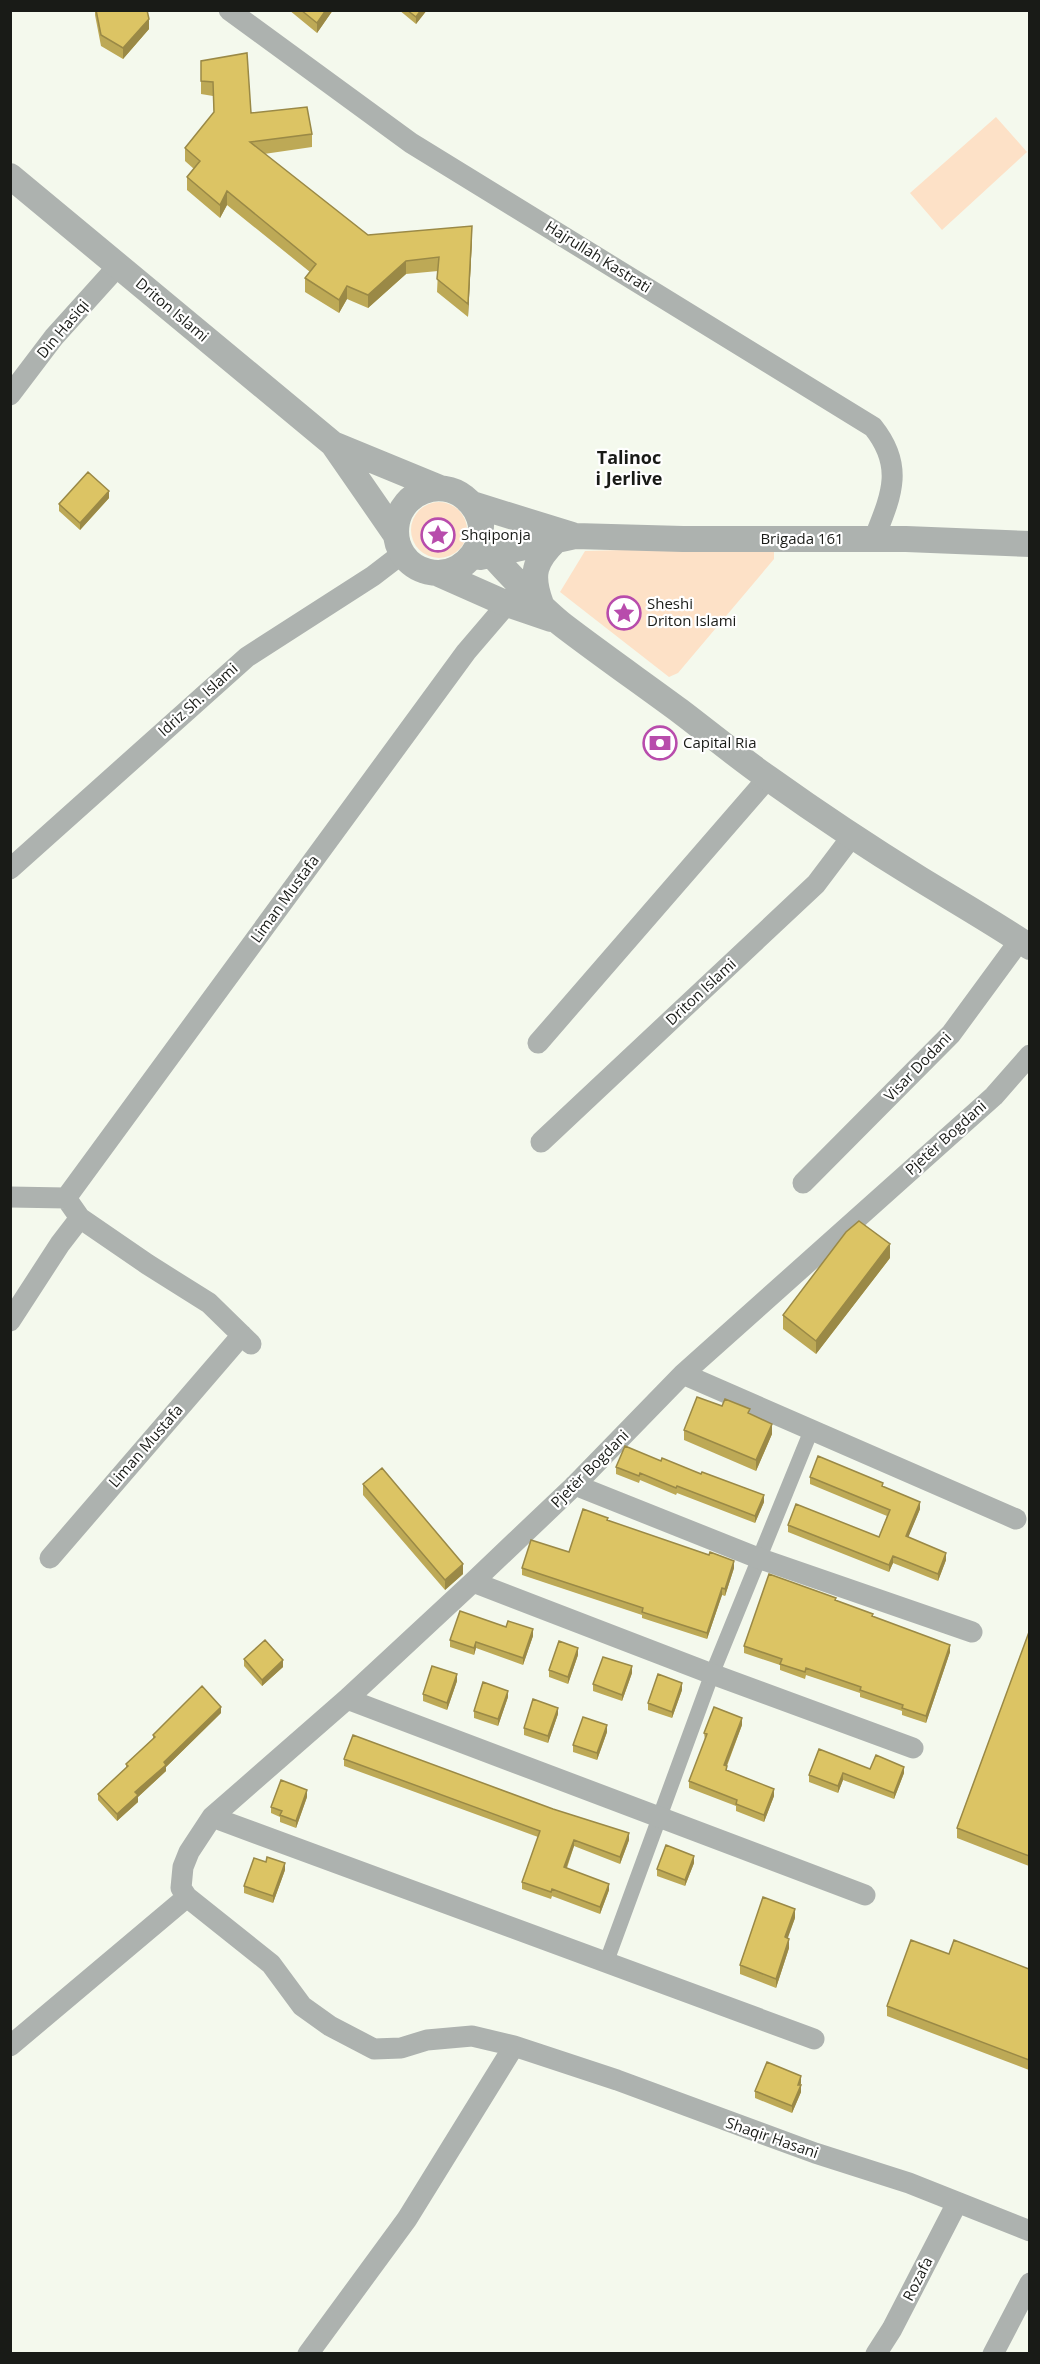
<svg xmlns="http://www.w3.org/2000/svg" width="1040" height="2364" font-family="'Open Sans',sans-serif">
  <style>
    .green { fill: #fde1c7 }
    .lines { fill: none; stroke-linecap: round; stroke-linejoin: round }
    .pedestrian { stroke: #adb2af; stroke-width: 15 }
    .minor { stroke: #adb2af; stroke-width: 21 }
    .tertiary { stroke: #adb2af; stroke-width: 26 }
    .wall { fill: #bda956 }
    .shaded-wall { fill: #9a8946 }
    .building { fill: #dcc464; stroke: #9a8946; stroke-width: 1.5 }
    .labels { text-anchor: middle; stroke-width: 4.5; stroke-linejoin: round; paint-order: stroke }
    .street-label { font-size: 15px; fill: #191b17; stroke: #fff }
    .poi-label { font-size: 15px; fill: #191b17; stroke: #fff; text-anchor: start }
    .quarter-label { font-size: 18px; font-weight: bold; fill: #191b17; stroke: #fff }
  </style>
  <rect width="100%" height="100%" fill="#f4f9ed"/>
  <path class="green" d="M 996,117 L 1027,152 L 942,230 L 910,193 Z
    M411 530a28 28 0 1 1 56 0a28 28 0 1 1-56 0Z
    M 659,549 L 774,551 L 774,559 L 678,673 L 669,677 L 560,592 L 585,551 Z"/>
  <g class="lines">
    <path class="pedestrian" d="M 606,1963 L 712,1674 L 811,1431"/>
    <path class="minor" d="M 229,10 L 411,143 L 873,427 C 905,467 891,496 874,539
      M 10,395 L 54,337 L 118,266
      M 10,869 L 247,657 L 373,576 L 403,553
      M 538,1043 L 768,778
      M 1030,1055 L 994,1096 L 683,1374 L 575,1485 L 473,1582 L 347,1699 L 212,1817 L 189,1852 L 183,1867 L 181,1888 L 187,1897 L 271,1964 L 302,2006 L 330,2026 L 374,2049 L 401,2048 L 427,2040 L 472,2036 L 514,2046 L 617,2080 L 815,2153 L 909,2183 L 1030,2231
      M 541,1142 L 816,884 L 853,835
      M 803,1183 L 951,1034 L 1020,940
      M 10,1197 L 66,1198 L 466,652 L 507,604
      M 66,1198 L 80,1218 L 147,1264 L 209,1303 L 251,1344
      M 10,1321 L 60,1244 L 80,1218
      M 683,1374 L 1016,1519
      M 575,1485 L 758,1558 L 972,1632
      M 50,1558 L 242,1335
      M 473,1582 L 712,1674 L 913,1748
      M 347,1699 L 865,1895
      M 212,1817 L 814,2039
      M 10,2046 L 187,1897
      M 308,2354 L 407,2219 L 514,2046
      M 876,2354 L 892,2329 L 957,2203
      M 993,2354 L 1030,2283"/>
    <path class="tertiary" d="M 10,176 L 333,444 L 396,535
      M 333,444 L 440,488
      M 472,504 L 572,535
      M 481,538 C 461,597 387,574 397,522 C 400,508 410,496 424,491 C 437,486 453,488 464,497 C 473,504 479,514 481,525 C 481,530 480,535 481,540 C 489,556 548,614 564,626 C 602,655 642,683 680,711 C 709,733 738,757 768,778 C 817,813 868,847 920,879 C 956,901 994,923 1030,947
      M 480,557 L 575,536 L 683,539 L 906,539 L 1030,544
      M 437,573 L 507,604 L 551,619
      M 541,604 C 530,575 534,561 556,540"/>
  </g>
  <path class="wall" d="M 95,10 L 147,10 L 149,29 L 123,59 L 101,46 L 95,15 Z
    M 289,10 L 333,10 L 317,33 Z
    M 399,10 L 427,10 L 416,24 Z
    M 201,61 L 251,113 L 312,134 L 312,147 L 264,154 L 368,235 L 472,239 L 468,317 L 437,292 L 438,271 L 406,274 L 368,308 L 347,299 L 339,313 L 305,292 L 305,278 L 310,272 L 227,205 L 220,218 L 187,190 L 187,177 L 194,169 L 185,161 L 185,148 L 214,113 L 213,96 L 201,94 Z
    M 109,498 L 80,530 L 59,511 L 59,504 Z
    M 890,1258 L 816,1354 L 783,1329 L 783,1315 Z
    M 722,1406 L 750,1414 L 772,1434 L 756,1471 L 684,1440 L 684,1430 Z
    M 616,1467 L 764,1502 L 755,1523 L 677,1493 L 676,1495 L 640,1480 L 639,1483 L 616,1474 Z
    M 810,1477 L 883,1487 L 920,1509 L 908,1537 L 946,1560 L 938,1581 L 893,1563 L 889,1572 L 788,1532 L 788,1525 L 879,1537 L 887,1516 L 810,1484 Z
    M 363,1484 L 463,1574 L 445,1590 L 363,1495 Z
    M 608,1521 L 734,1568 L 725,1596 L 722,1595 L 707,1639 L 642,1618 L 642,1615 L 522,1575 L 522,1568 L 569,1552 Z
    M 836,1601 L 950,1652 L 926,1723 L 902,1715 L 902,1711 L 860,1697 L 860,1693 L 806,1675 L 805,1679 L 780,1670 L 780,1665 L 744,1653 L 744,1646 Z
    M 1029,1632 L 1029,1866 L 957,1838 L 957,1828 Z
    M 533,1636 L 523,1665 L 476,1648 L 474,1655 L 450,1647 L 450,1640 Z
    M 578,1655 L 568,1684 L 549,1677 L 549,1670 Z
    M 244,1659 L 283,1667 L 262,1686 L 244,1666 Z
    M 632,1673 L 622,1701 L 593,1691 L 593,1684 Z
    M 457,1681 L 447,1710 L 423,1701 L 423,1694 Z
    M 682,1690 L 672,1718 L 648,1710 L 648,1703 Z
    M 508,1697 L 498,1726 L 474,1718 L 474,1711 Z
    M 221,1713 L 166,1767 L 166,1771 L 138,1797 L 138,1802 L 117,1821 L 98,1800 L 98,1794 L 126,1768 L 126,1764 L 153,1739 L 153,1735 Z
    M 558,1714 L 548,1743 L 524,1735 L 524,1728 Z
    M 742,1725 L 727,1766 L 727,1771 L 774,1796 L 764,1822 L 736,1811 L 736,1806 L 689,1788 L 689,1781 L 705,1740 L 704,1733 Z
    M 607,1732 L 597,1760 L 573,1752 L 573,1745 Z
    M 344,1759 L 629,1840 L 620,1864 L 574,1846 L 567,1868 L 609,1890 L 600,1914 L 552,1896 L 551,1899 L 522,1889 L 522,1882 L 538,1837 L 344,1766 Z
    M 870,1769 L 904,1773 L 894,1799 L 843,1780 L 838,1793 L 809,1782 L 809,1775 Z
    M 307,1797 L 296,1828 L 280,1822 L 280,1817 L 271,1813 L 271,1807 Z
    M 694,1863 L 685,1886 L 657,1876 L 657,1869 Z
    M 285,1870 L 273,1903 L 244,1893 L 244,1886 Z
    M 795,1918 L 787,1938 L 789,1948 L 776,1988 L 740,1974 L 740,1965 Z
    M 949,1954 L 1029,1969 L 1029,2070 L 887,2016 L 887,2006 Z
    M 801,2083 L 800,2085 L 801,2092 L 792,2113 L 755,2098 L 755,2091 Z"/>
  <path class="shaded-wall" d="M 326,10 L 333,10 L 317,33 L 317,23 Z
    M 421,10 L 427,10 L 416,24 L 416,17 Z
    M 149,19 L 149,29 L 123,59 L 123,48 Z
    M 227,191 L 227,205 L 220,218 L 220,205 Z
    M 472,226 L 472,239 L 468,317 L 468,304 Z
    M 406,261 L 406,274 L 368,308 L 368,295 Z
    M 347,286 L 347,299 L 339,313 L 339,300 Z
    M 109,491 L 109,498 L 80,530 L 80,523 Z
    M 890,1244 L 890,1258 L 816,1354 L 816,1341 Z
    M 772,1424 L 772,1434 L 756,1471 L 756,1460 Z
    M 764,1495 L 764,1502 L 755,1523 L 755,1516 Z
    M 920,1502 L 920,1509 L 906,1543 L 906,1536 Z
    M 946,1553 L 946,1560 L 938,1581 L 938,1574 Z
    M 893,1556 L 893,1563 L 889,1572 L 889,1565 Z
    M 734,1561 L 734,1568 L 725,1596 L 725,1589 Z
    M 463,1564 L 463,1574 L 445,1590 L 445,1580 Z
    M 722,1588 L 722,1595 L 707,1639 L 707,1633 Z
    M 533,1629 L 533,1636 L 523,1665 L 523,1658 Z
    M 476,1642 L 476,1648 L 474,1655 L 474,1648 Z
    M 950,1645 L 950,1652 L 926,1723 L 926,1716 Z
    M 578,1648 L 578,1655 L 568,1684 L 568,1677 Z
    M 283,1660 L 283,1667 L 262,1686 L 262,1680 Z
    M 632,1666 L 632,1673 L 622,1701 L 622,1695 Z
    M 457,1674 L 457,1681 L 447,1710 L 447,1703 Z
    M 682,1683 L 682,1690 L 672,1718 L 672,1712 Z
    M 508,1691 L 508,1697 L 498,1726 L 498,1719 Z
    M 221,1707 L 221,1713 L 166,1767 L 166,1771 L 138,1797 L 138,1802 L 117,1821 L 117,1814 L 135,1792 L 164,1762 Z
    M 558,1708 L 558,1714 L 548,1743 L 548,1736 Z
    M 742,1718 L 742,1725 L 724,1772 L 724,1765 Z
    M 607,1725 L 607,1732 L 597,1760 L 597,1753 Z
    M 904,1767 L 904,1773 L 894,1799 L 894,1793 Z
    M 843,1773 L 843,1780 L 838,1793 L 838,1786 Z
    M 774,1789 L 774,1796 L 764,1822 L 764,1815 Z
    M 307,1790 L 307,1797 L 296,1828 L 296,1821 Z
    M 629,1833 L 629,1840 L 620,1864 L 620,1857 Z
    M 574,1840 L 574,1846 L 564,1874 L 564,1867 Z
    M 694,1856 L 694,1863 L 685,1886 L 685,1880 Z
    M 285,1863 L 285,1870 L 273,1903 L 273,1896 Z
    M 609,1884 L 609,1890 L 600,1914 L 600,1907 Z
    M 795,1909 L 795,1918 L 785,1946 L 785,1937 Z
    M 789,1939 L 789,1948 L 776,1988 L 776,1979 Z
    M 801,2076 L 801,2083 L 798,2092 L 798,2085 Z
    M 801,2085 L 801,2092 L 792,2113 L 792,2106 Z"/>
  <path class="building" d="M 96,10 L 147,10 L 149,19 L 123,48 L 101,35 Z
    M 301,10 L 326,10 L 317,23 Z
    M 407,10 L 421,10 L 416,17 Z
    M 247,53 L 251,113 L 307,107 L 312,134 L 250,142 L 368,235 L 472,226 L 468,304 L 437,279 L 439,257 L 406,261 L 368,295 L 347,286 L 339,300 L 305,278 L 316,264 L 227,191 L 220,205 L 187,177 L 200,161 L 185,148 L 214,112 L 213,82 L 201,81 L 201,61 Z
    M 88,472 L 109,491 L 80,523 L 59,504 Z
    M 859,1221 L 890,1244 L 816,1341 L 783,1315 L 846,1232 Z
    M 697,1397 L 722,1406 L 725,1399 L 750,1409 L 748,1413 L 772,1424 L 756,1460 L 684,1430 Z
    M 625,1446 L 661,1461 L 662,1458 L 701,1474 L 702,1472 L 764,1495 L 755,1516 L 677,1486 L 676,1488 L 640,1473 L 639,1476 L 616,1467 Z
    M 818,1456 L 883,1483 L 882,1486 L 920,1502 L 906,1536 L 946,1553 L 938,1574 L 893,1556 L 889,1565 L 788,1525 L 796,1504 L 879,1537 L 890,1510 L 810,1477 Z
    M 382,1468 L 463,1564 L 445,1580 L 363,1484 Z
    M 583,1509 L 608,1518 L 607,1520 L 709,1555 L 710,1552 L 734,1561 L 725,1589 L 722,1588 L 707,1633 L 642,1612 L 643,1608 L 522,1568 L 531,1540 L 569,1552 Z
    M 769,1574 L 836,1598 L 835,1600 L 873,1614 L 872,1616 L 950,1645 L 926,1716 L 902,1708 L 903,1705 L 860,1690 L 861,1687 L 806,1668 L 805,1672 L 780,1664 L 782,1659 L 744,1646 Z
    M 460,1611 L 506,1627 L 508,1621 L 533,1629 L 523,1658 L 476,1642 L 474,1648 L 450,1640 Z
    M 1029,1632 L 1029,1856 L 957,1828 Z
    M 265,1640 L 283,1660 L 262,1680 L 244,1659 Z
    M 559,1641 L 578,1648 L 568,1677 L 549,1670 Z
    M 603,1657 L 632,1666 L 622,1695 L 593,1684 Z
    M 432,1666 L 457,1674 L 447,1703 L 423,1694 Z
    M 658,1674 L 682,1683 L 672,1712 L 648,1703 Z
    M 483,1682 L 508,1691 L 498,1719 L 474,1711 Z
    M 202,1686 L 221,1707 L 164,1762 L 166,1765 L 135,1792 L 138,1795 L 117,1814 L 98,1794 L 128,1766 L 126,1764 L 155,1737 L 153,1735 Z
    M 533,1699 L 558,1708 L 548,1736 L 524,1728 Z
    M 714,1707 L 742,1718 L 724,1765 L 727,1766 L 726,1770 L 774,1789 L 764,1815 L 736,1804 L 737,1800 L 689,1781 L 707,1734 L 704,1733 Z
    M 583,1717 L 607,1725 L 597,1753 L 573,1745 Z
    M 353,1735 L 553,1809 L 629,1833 L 620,1857 L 574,1840 L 564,1867 L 609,1884 L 600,1907 L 552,1889 L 551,1892 L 522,1882 L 540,1831 L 344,1759 Z
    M 819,1749 L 870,1769 L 876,1755 L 904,1767 L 894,1793 L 843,1773 L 838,1786 L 809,1775 Z
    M 281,1780 L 307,1790 L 296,1821 L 280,1815 L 282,1811 L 271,1807 Z
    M 666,1845 L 694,1856 L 685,1880 L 657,1869 Z
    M 267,1857 L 285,1863 L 273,1896 L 244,1886 L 254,1858 L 266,1862 Z
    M 763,1897 L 795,1909 L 785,1937 L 789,1939 L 776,1979 L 740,1965 Z
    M 911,1940 L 949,1954 L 954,1940 L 1029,1969 L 1029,2060 L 887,2006 Z
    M 767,2062 L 801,2076 L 798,2085 L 801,2085 L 792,2106 L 755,2091 Z"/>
  <defs>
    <symbol id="sight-ring" viewBox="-11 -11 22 22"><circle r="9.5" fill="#fff" stroke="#b84cac" stroke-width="1.5"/><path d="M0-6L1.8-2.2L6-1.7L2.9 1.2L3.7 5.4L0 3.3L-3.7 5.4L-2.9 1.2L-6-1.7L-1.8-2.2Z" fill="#b84cac"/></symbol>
    <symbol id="bank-ring" viewBox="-11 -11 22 22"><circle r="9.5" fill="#fff" stroke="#b84cac" stroke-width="1.5"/><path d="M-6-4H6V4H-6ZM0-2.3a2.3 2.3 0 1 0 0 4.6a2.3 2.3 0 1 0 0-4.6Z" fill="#b84cac"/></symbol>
  </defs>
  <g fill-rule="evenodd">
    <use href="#sight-ring" x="419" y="516" width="38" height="38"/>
    <use href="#sight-ring" x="605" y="594" width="38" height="38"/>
    <use href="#bank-ring" x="641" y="724" width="38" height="38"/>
  </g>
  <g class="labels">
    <g class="street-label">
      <text transform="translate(598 257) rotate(32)" y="5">Hajrullah Kastrati</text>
      <text transform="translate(172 310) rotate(40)" y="5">Driton Islami</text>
      <text transform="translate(63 329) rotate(-50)" y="5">Din Hasiqi</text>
      <text x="802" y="544">Brigada 161</text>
      <text transform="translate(198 700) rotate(-42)" y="5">Idriz Sh. Islami</text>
      <text transform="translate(285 899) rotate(-54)" y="5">Liman Mustafa</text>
      <text transform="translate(701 992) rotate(-43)" y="5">Driton Islami</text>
      <text transform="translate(918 1067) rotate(-46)" y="5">Visar Dodani</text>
      <text transform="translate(946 1138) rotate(-42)" y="5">Pjetër Bogdani</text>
      <text transform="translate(146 1446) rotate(-49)" y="5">Liman Mustafa</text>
      <text transform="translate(590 1469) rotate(-45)" y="5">Pjetër Bogdani</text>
      <text transform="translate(772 2138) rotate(19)" y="5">Shaqir Hasani</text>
      <text transform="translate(918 2279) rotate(-63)" y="5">Rozafa</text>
    </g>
    <g class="poi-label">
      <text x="461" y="540">Shqiponja</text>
      <text x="647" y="609">Sheshi<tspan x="647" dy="17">Driton Islami</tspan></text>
      <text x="683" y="748">Capital Ria</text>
    </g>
    <g class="quarter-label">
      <text x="629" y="464">Talinoc<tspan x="629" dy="21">i Jerlive</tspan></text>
    </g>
  </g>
  <rect width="1040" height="2364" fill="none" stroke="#191b17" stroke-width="24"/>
</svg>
